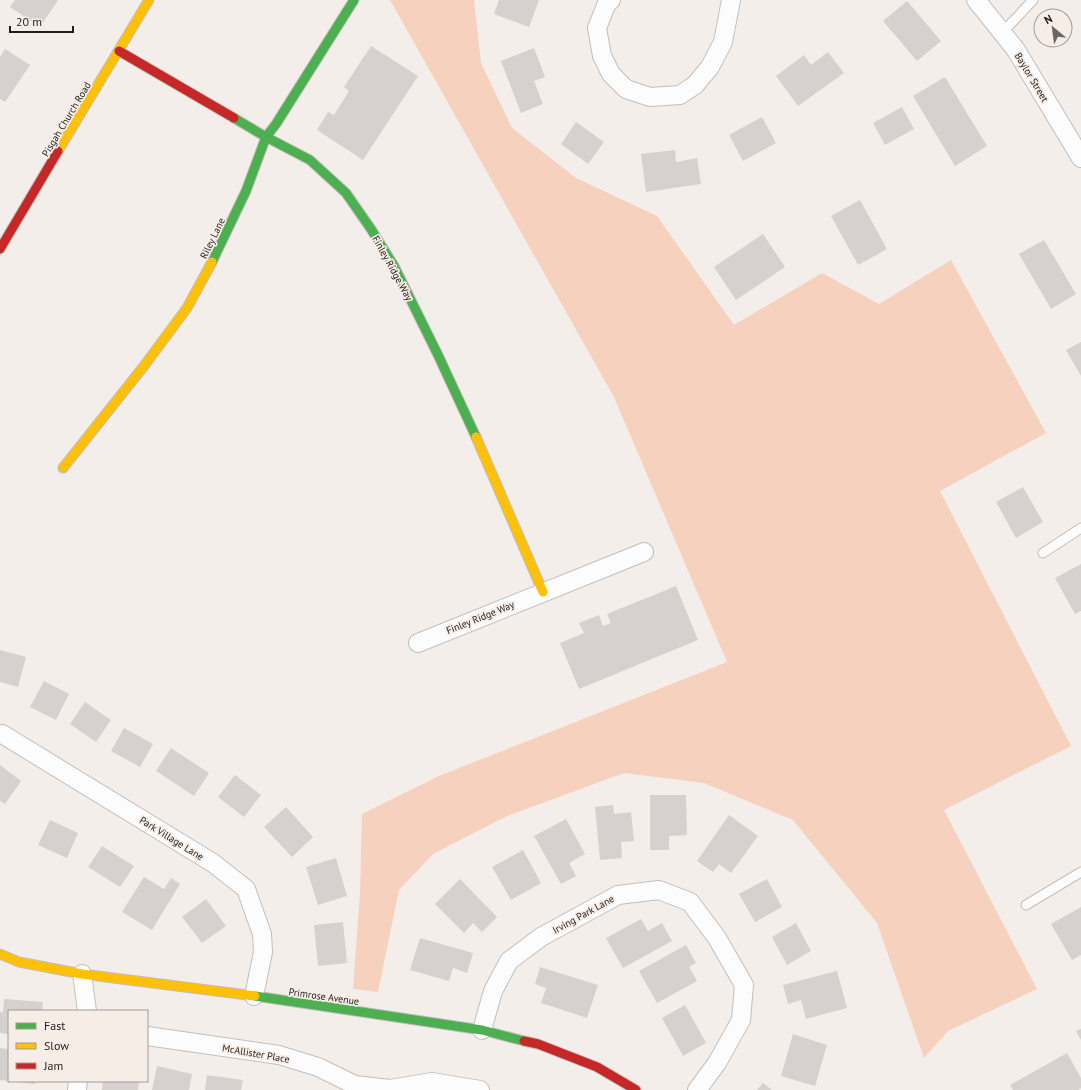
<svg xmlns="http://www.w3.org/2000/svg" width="1081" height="1090" font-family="'PT Sans',sans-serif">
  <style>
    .green { fill: #f6d1bd }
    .building { fill: #d6d1ce }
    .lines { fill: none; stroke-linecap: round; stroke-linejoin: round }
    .lane-casing { stroke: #c2bebc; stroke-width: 11 }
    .street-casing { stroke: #c2bebc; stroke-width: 20 }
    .fast-casing { stroke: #c2bebc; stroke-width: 11 }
    .slow-casing { stroke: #c2bebc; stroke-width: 11 }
    .jam-casing { stroke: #c2bebc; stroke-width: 11 }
    .lane { stroke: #fdfcfc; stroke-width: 9 }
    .street { stroke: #fdfcfc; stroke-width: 18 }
    .fast { stroke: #4caf50; stroke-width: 9 }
    .slow { stroke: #ffc107; stroke-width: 9 }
    .jam { stroke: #c62828; stroke-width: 9 }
    .labels { text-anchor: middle; stroke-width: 3.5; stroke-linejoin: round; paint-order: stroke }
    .street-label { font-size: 10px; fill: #211d1b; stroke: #f7ede7 }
  </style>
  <rect width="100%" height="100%" fill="#f4eeea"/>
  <path class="green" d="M 390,0 L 474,0 L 481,63 L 512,128 L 576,178 L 657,216 L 734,325 L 822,273 L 879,304 L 951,260 L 1046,433 L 940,491 L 1071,746 L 944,810 L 1037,989 L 948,1031 L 924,1058 L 877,923 L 793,820 L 704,783 L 624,773 L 507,816 L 433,854 L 399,890 L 378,992 L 353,989 L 360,893 L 362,814 L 439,776 L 727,662 L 614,397 Z"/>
  <path class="building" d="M 15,0 L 58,0 L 40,27 L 10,7 Z
    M 499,0 L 539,0 L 529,27 L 494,14 Z
    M 907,1 L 941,41 L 917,61 L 883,21 Z
    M 371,46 L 418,76 L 363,160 L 317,130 L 328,112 L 334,115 L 349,91 L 344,87 Z
    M 534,48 L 545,77 L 534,81 L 543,104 L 521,113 L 501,61 Z
    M 5,49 L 30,65 L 5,102 L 0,99 L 0,57 Z
    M 828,52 L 844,73 L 798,106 L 776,76 L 804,55 L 811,65 Z
    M 945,77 L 987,146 L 955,166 L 913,96 Z
    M 902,107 L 914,129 L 885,145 L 873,123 Z
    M 762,117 L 776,143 L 743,161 L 729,135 Z
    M 576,122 L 604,142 L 588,164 L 561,144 Z
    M 675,150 L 676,162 L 697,158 L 701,184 L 646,192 L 641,154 Z
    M 860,200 L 887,249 L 858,265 L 831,216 Z
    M 763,234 L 785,267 L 736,300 L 714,267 Z
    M 1044,240 L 1076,294 L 1051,309 L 1019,254 Z
    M 1081,342 L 1081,376 L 1066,350 Z
    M 1023,487 L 1043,522 L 1016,538 L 996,502 Z
    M 1081,564 L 1081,611 L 1075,614 L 1055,578 Z
    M 676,586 L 698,640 L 579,689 L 560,643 L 584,633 L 579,623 L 599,615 L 603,626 L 611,623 L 607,614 Z
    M 0,650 L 26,657 L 18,687 L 0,682 Z
    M 44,681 L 69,694 L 56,720 L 30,707 Z
    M 85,702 L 111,720 L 96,742 L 70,724 Z
    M 124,728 L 153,744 L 140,767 L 111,751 Z
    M 171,748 L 209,773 L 194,796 L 156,771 Z
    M 0,765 L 21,781 L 5,804 L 0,801 Z
    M 235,775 L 261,795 L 244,817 L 218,797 Z
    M 650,795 L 686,795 L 687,835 L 669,836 L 669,850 L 650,850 Z
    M 613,805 L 614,814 L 631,812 L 634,841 L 621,842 L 622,858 L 600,860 L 595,807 Z
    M 286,807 L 313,837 L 292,857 L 264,827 Z
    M 729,815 L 758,836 L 731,873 L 719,864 L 713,872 L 697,861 Z
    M 566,819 L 585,854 L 569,863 L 576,876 L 561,884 L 534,836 Z
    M 50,820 L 78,833 L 67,858 L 38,845 Z
    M 102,846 L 134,866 L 120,887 L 88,867 Z
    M 523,850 L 541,883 L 511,900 L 492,867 Z
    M 336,858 L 347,896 L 318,905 L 306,867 Z
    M 144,877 L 164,889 L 171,878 L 180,884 L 152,930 L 122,912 Z
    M 460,879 L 497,917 L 482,932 L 473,923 L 464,933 L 435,904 Z
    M 767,879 L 782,907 L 755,922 L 739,894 Z
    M 206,899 L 226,926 L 202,943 L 182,917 Z
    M 1081,907 L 1081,955 L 1072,960 L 1051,924 Z
    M 641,919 L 648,931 L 662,923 L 672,941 L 623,968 L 606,938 Z
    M 343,922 L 347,963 L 318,966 L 314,925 Z
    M 796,923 L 811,951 L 787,965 L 772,937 Z
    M 420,938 L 473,953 L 467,973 L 453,968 L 449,981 L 410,970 Z
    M 686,945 L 696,963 L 689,967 L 697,981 L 657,1003 L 639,971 Z
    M 540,967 L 598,985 L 587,1018 L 541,1003 L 546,988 L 535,984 Z
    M 837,971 L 847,1008 L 806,1019 L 801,1000 L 788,1004 L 783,985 Z
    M 4,999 L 43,1002 L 42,1011 L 9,1011 L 9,1034 L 0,1033 L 0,1012 L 3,1012 Z
    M 685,1005 L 706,1043 L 683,1056 L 662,1018 Z
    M 1081,1029 L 1081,1040 L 1076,1031 Z
    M 793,1034 L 827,1045 L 815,1086 L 781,1076 Z
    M 0,1048 L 9,1049 L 9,1081 L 0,1080 Z
    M 1067,1053 L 1081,1078 L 1081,1088 L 1078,1090 L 1013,1090 L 1010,1085 Z
    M 157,1066 L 192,1074 L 189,1090 L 152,1090 Z
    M 207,1075 L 243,1080 L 241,1090 L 205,1090 Z
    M 19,1081 L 35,1081 L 35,1084 L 19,1082 Z
    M 103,1081 L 139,1081 L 138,1090 L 102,1090 Z
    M 763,1083 L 772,1090 L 757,1090 Z"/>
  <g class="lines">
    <defs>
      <path id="lane" d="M 1002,33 L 1033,0
        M 1043,553 L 1081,528
        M 1026,905 L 1081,872"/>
      <path id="street" d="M 611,0 L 607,3 L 597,28 L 602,56 L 611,74 L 626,89 L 650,97 L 680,95 L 695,85 L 710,67 L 723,42 L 731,0
        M 976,0 L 1016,50 L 1081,158
        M 418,643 L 644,552
        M 0,734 L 2,734 L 213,863 L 246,889 L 262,934 L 263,952 L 254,996
        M 82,974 L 87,1011
        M 482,1030 L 493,991 L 509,961 L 541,937 L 618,895 L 659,890 L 690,902 L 717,938 L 744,985 L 741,1020 L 717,1063 L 697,1090
        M 147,1036 L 279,1055 L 318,1067 L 355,1085 L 390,1089 L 432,1082 L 480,1090
        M 77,1090 L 78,1081"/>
      <path id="fast" d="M 234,118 L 266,137 L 310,160 L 346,193 L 371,229 L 394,266 L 438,355 L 476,437
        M 212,262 L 246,191 L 266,137 L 276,124 L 354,0
        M 255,996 L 482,1030 L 524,1041"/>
      <path id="slow" d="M 58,151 L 149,0
        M 476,437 L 543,592
        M 63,468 L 144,366 L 187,308 L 212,262
        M 0,954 L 19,962 L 82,974 L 255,996"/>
      <path id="jam" d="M 119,51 L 234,118
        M 0,249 L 58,151
        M 524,1041 L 538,1044 L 597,1067 L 636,1090"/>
    </defs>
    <use href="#lane" class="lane-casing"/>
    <use href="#street" class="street-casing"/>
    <use href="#fast" class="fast-casing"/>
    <use href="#slow" class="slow-casing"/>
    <use href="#jam" class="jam-casing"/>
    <use href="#lane" class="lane"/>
    <use href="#street" class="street"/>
    <use href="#fast" class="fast"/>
    <use href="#slow" class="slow"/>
    <use href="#jam" class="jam"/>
  </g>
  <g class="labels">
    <g class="street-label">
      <text transform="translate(1032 77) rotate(59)" y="4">Baylor Street</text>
      <text transform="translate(66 119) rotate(-59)" y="4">Pisgah Church Road</text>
      <text transform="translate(212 238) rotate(-64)" y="4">Riley Lane</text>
      <text transform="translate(393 268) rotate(61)" y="4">Finley Ridge Way</text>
      <text transform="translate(480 617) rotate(-22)" y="4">Finley Ridge Way</text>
      <text transform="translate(172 838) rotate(32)" y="4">Park Village Lane</text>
      <text transform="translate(583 914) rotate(-29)" y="4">Irving Park Lane</text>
      <text transform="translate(324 996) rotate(8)" y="4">Primrose Avenue</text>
      <text transform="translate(256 1053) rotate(10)" y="4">McAllister Place</text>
    </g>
  </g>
  <rect x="8" y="1010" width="140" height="72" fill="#f7ede7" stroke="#a19a95"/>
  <rect x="16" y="1023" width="20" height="6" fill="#4caf50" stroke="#a19a95"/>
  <text x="44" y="1030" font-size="12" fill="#211d1b">Fast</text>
  <rect x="16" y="1043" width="20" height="6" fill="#ffc107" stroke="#a19a95"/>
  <text x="44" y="1050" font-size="12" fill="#211d1b">Slow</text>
  <rect x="16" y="1063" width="20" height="6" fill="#c62828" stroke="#a19a95"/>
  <text x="44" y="1070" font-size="12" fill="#211d1b">Jam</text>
  <g transform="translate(1053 28) rotate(331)"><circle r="19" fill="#f7ede7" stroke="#a19a95"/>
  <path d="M0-3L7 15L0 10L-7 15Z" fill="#6b6663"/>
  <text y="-6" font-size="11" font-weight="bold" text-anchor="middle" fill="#211d1b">N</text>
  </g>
  <path d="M10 26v6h63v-6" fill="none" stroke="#211d1b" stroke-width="2"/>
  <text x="16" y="26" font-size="12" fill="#211d1b" stroke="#f7ede7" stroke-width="3" paint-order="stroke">20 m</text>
</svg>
